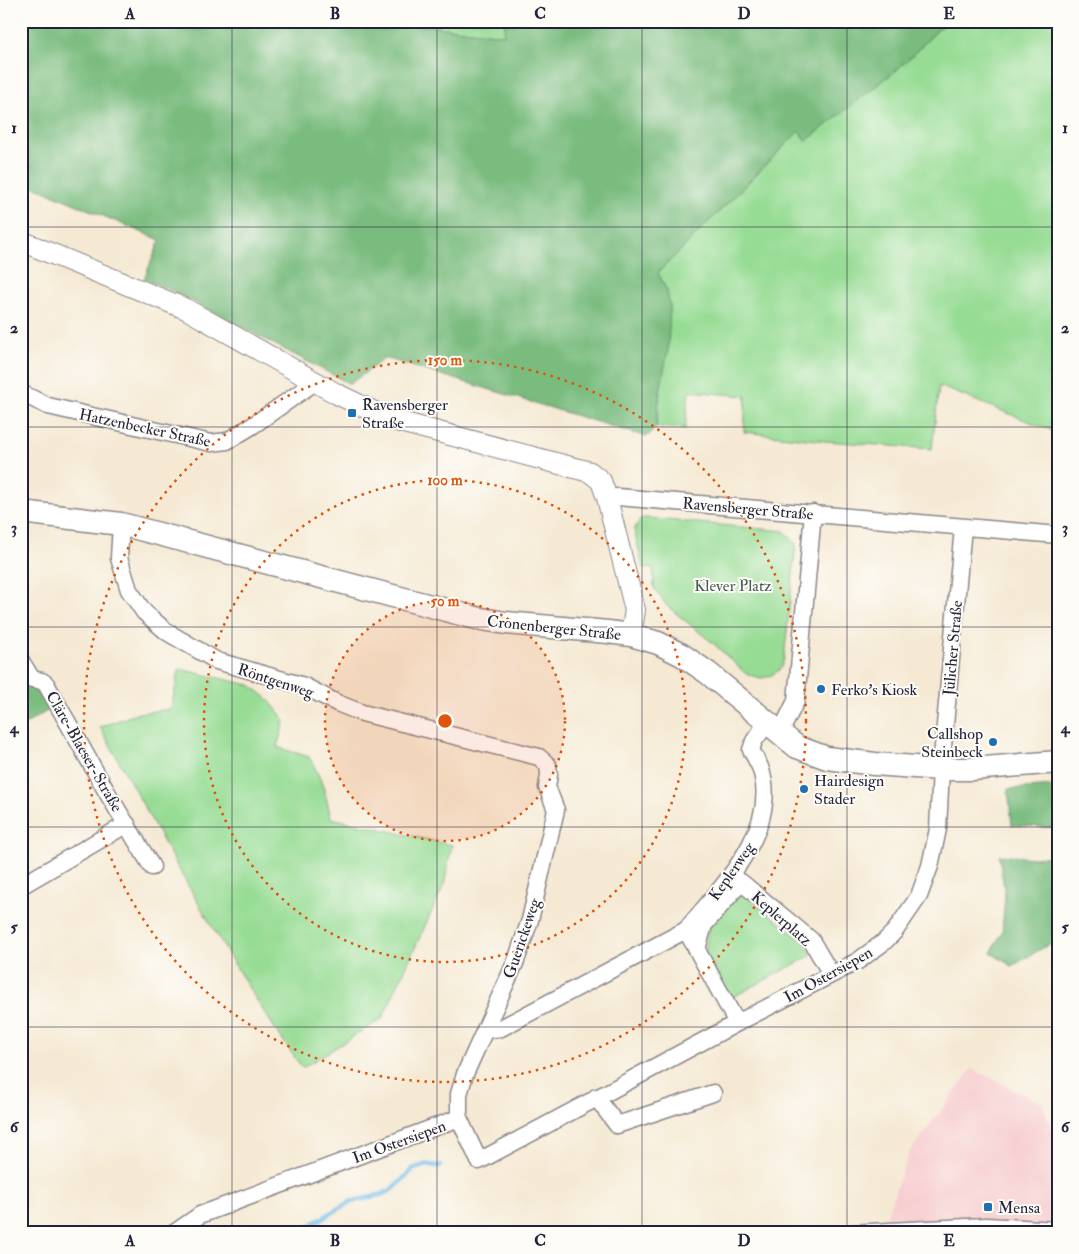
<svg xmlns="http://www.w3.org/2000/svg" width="1079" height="1254" font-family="'IM FELL Double Pica',serif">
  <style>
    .built { fill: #f7cfd1 }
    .green { fill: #97dc94; stroke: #5c7f68 }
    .forest { fill: #79bc7e; stroke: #4e6f5c }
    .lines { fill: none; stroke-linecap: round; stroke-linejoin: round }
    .stream { stroke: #6cb8e5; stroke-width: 5 }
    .minor-casing { stroke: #8c8687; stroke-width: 19 }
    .tertiary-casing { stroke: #8c8687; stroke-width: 22 }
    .secondary-casing { stroke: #8c8687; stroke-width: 25 }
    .minor { stroke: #fff; stroke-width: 16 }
    .tertiary { stroke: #fff; stroke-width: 20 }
    .secondary { stroke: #fff; stroke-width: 22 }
    .grid { fill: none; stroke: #22223b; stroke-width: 1; stroke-opacity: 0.55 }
    .ring { fill: none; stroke: #de560e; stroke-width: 2.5; stroke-dasharray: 2.5 5 }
    .poi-dot { fill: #1f6fb2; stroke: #fdfcf7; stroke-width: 2 }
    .labels { text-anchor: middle; stroke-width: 4; stroke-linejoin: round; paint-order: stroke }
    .poi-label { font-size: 16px; fill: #22223b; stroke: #fdfcf7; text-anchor: start }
    .street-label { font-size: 16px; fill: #22223b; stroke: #fdfcf7 }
    .park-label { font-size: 16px; fill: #455a56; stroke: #fdfcf7 }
    .centre { fill: #de560e; stroke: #fdfcf7; stroke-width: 2.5 }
    .ring-label { font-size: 15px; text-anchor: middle; font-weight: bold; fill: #de560e; stroke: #fdfcf7; stroke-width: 4; stroke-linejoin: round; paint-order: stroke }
    .neatline { fill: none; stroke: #22223b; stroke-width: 2 }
    .grid-label { font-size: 16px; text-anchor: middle; font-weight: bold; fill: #22223b }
  </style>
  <rect width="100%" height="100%" fill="#fdfcf7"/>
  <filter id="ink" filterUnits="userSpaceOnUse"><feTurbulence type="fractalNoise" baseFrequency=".02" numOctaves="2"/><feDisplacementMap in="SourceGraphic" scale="10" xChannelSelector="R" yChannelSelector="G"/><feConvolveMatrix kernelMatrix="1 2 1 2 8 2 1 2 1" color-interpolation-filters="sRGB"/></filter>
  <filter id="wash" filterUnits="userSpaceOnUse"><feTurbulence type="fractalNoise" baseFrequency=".0096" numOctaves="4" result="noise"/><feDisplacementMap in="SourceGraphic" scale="20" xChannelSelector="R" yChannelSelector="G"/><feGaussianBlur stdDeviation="1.12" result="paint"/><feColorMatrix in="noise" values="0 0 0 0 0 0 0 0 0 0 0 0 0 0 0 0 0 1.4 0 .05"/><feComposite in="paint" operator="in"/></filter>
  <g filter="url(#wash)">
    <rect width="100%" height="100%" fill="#f5e9d3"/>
    <path class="built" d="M 972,1069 L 1043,1104 L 1058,1148 L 1058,1233 L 880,1233 L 909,1153 Z"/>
    <path class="green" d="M 388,21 L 505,21 L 504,35 Z
      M 947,21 L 1058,21 L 1058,433 L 939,386 L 932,449 L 826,441 L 744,432 L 746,396 L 689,391 L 685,429 L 656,427 L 660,391 L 667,291 L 658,273 L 799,131 L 806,141 L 899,68 Z
      M 645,518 L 784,531 L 796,544 L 784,659 L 781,668 L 775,673 L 767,677 L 761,678 L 746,674 L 713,643 L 667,606 L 654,588 L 653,567 L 643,568 L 634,530 L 640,519 Z
      M 179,669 L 250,685 L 267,698 L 285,720 L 277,747 L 309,757 C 321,776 326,795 331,818 L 452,845 L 444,885 L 382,1019 L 302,1068 C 226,960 164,842 100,727 L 139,713 L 171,709 Z
      M 743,894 L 803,941 L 812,955 L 729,999 L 705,953 L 708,929 L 737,895 Z"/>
    <path class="forest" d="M 21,21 L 388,21 L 504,35 L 505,21 L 947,21 L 899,68 L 806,141 L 799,131 L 658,273 L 667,291 L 670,306 L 668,350 L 660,391 L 656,427 L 647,437 L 385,358 L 350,384 L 175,292 L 144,279 L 160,240 L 21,181 Z
      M 21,682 L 43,693 L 52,708 L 21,727 Z
      M 1058,786 L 1058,828 L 1012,825 L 1008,789 Z
      M 1058,847 L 1058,894 L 1051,897 L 1053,942 L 1012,966 L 991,953 L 1002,932 L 1005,895 L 999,855 L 1035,858 L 1057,855 Z"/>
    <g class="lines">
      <path class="stream" d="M 297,1233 L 350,1202 L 383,1194 L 393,1189 L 413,1169 L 426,1165 L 440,1166"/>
    </g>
  </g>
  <g filter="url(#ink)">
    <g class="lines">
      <defs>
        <path id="minor" d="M 21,393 L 48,406 L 211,443 L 227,441 L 252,426 L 315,382
          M 607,498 L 618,497 L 1058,535
          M 121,524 L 119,558 L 129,590 L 144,612 L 167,632 L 217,661 L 304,686 L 337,703 L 362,713 L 539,757 L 548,765 L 549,775 L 547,787 L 556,810 L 530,920 L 516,961 L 465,1074 L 459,1094 L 459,1118
          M 21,661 L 32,679
          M 32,679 L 42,681 L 46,684 L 108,794 L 152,867
          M 780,733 L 796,701 L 813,513
          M 21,886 L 127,824
          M 686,930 C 721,887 782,828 760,767 C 757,761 754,755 751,750 L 754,741 L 767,723
          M 697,949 L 704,925 L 741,882 L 811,940 L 831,974
          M 485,1030 L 501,1028 L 686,930 L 737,1023
          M 596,1097 L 617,1125 L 713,1093
          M 174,1233 L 200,1215 L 459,1118 L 479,1161 L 737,1023 L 858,961 L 884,942 L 895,931 L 919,896 L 930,866 L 938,829 L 941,769 L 963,527
          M 851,1233 L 986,1226 L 1058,1230"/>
        <path id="tertiary" d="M 21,241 L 186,309 L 337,394 L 389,419 L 590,472 L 601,481 L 607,498 L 635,610 L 631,635"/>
        <path id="secondary" d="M 21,512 L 121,524 L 476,618 L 506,623 L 608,632 L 631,635 L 658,643 L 682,655 L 708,673 L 797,747 L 827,758 L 875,764 L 941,769 L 972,769 L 1058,762"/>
      </defs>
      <use href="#minor" class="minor-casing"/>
      <use href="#tertiary" class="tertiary-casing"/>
      <use href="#secondary" class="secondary-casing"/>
      <use href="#minor" class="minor"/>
      <use href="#tertiary" class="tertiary"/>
      <use href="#secondary" class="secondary"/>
    </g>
  </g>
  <path class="grid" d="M 232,21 L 232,1233M 437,21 L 437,1233M 642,21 L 642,1233M 847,21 L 847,1233M 21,227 L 1058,227M 21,427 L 1058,427M 21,627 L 1058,627M 21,827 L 1058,827M 21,1027 L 1058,1027"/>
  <circle cx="445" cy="721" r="120" fill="#de560e" fill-opacity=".12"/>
  <g class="ring">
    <circle cx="445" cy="721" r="120"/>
    <circle cx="445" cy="721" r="241"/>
    <circle cx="445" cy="721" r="361"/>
  </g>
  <g class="poi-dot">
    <rect x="347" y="408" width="10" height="10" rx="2.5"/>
    <circle cx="821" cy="689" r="5"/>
    <circle cx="993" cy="742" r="5"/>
    <circle cx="804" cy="789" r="5"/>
    <rect x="983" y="1202" width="10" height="10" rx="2.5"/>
  </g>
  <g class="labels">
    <g class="poi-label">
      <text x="362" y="410">Ravensberger<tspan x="362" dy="18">Straße</tspan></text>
      <text x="831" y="695">Ferko's Kiosk</text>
      <text x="983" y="739" text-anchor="end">Callshop<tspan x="983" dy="18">Steinbeck</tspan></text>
      <text x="814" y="786">Hairdesign<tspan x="814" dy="18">Stader</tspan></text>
      <text x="998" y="1213">Mensa</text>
    </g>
    <g class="street-label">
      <text transform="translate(145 427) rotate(12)" y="6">Hatzenbecker Straße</text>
      <text transform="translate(748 508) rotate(5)" y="6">Ravensberger Straße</text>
      <text transform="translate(554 627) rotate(6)" y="6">Cronenberger Straße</text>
      <text transform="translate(952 648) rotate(-85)" y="6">Jülicher Straße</text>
      <text transform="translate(276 680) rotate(18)" y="6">Röntgenweg</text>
      <text transform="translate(85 751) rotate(60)" y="6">Cläre-Blaeser-Straße</text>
      <text transform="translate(731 871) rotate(-55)" y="6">Keplerweg</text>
      <text transform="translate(782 918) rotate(41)" y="6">Keplerplatz</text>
      <text transform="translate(521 938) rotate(-71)" y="6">Guerickeweg</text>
      <text transform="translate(828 974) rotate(-29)" y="6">Im Ostersiepen</text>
      <text transform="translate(399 1141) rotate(-20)" y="6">Im Ostersiepen</text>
    </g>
    <g class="park-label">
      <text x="733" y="591">Klever Platz</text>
    </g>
  </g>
  <circle cx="445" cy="721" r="8" class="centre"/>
  <g class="ring-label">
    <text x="445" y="365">150 m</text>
    <text x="445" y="485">100 m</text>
    <text x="445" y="606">50 m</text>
  </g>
  <rect width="1079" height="1254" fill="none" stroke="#fdfcf7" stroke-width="55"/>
  <rect x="28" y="28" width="1024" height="1198" class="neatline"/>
  <g class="grid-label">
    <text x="130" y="19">A</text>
    <text x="335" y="19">B</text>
    <text x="540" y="19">C</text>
    <text x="744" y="19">D</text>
    <text x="949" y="19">E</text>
    <text x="14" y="133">1</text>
    <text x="1065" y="133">1</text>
    <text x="14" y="333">2</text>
    <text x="1065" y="333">2</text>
    <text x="14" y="533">3</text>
    <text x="1065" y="533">3</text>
    <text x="14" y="733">4</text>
    <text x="1065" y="733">4</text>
    <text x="14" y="932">5</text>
    <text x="1065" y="932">5</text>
    <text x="14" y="1132">6</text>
    <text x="1065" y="1132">6</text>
    <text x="130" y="1246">A</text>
    <text x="335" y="1246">B</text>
    <text x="540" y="1246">C</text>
    <text x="744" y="1246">D</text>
    <text x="949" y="1246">E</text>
  </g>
</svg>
